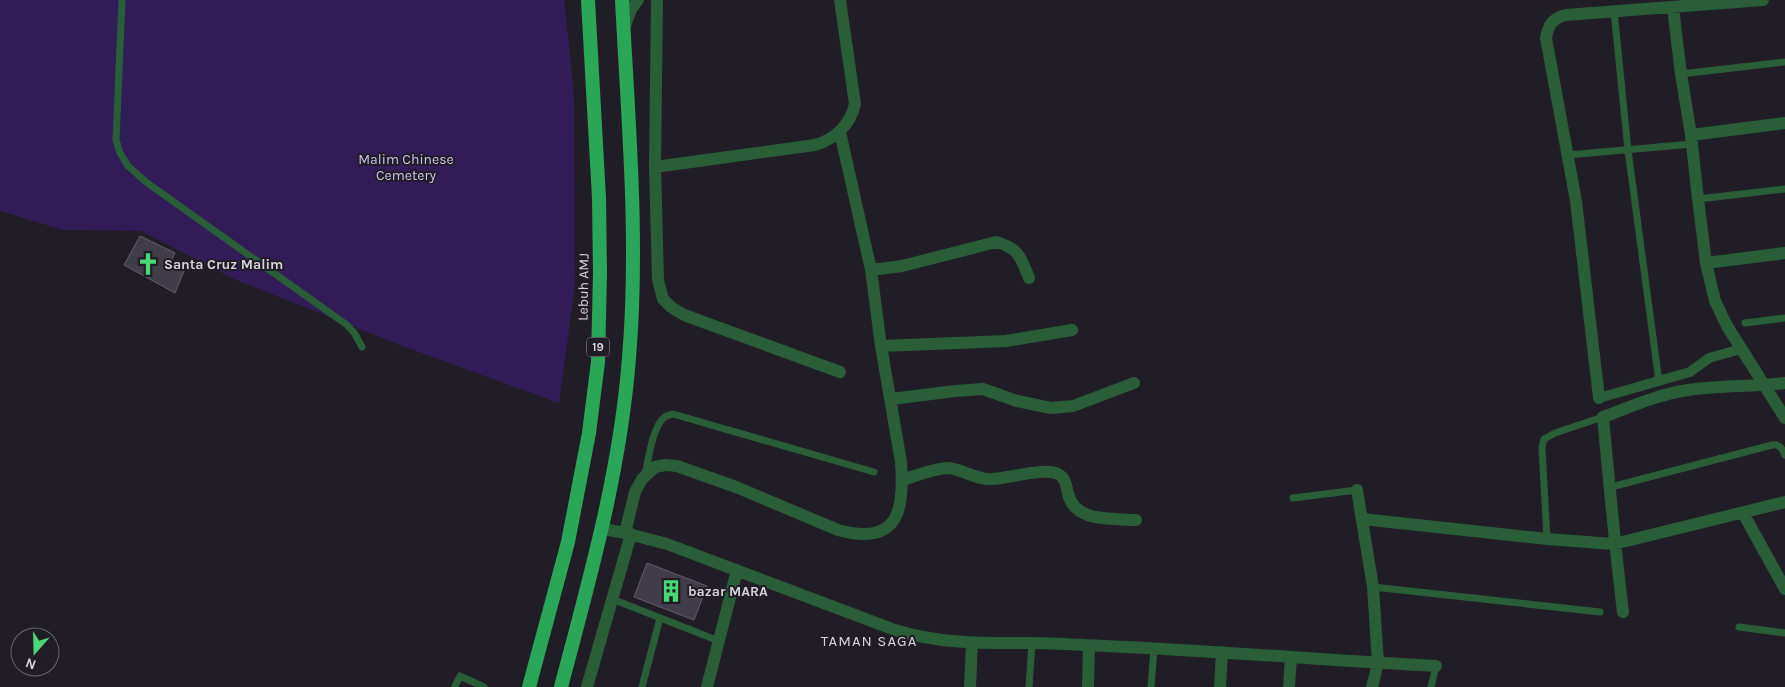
<svg xmlns="http://www.w3.org/2000/svg" width="1785" height="687" font-family="Karla,sans-serif">
  <style>
    .green { fill: #321c57 }
    .building { fill: #403d49; stroke: #625f6b }
    .lines { fill: none; stroke-linecap: round; stroke-linejoin: round }
    .service { stroke: #295e38; stroke-width: 7 }
    .pedestrian { stroke: #295e38; stroke-width: 10 }
    .minor { stroke: #295e38; stroke-width: 12 }
    .trunk { stroke: #2aa658; stroke-width: 14 }
    .labels { text-anchor: middle; stroke-width: 4; stroke-linejoin: round; paint-order: stroke }
    .shield { fill: #201d27; stroke: #9f9da5; stroke-width: 1 }
    .shield-label { font-size: 12px; font-weight: bold; fill: #d6d4db }
    .park-label { font-size: 14px; fill: #cdc1ee; stroke: #201d27 }
    .poi-label { font-size: 14px; font-weight: bold; fill: #d6d4db; stroke: #201d27; text-anchor: start }
    .street-label { font-size: 14px; fill: #d6d4db; stroke: #201d27 }
    .neighbourhood-label { font-size: 15px; letter-spacing: 1px; fill: #d6d4db; stroke: #201d27 }
  </style>
  <rect width="100%" height="100%" fill="#201d27"/>
  <path class="green" d="M 0,0 L 564,0 L 574,93 L 575,285 L 559,403 L 400,345 L 234,279 L 141,231 L 63,230 L 0,211 Z"/>
  <path class="building" d="M 140,236 L 175,253 L 170,263 L 184,271 L 175,293 L 124,265 Z
    M 647,563 L 707,586 L 694,620 L 634,597 Z"/>
  <g class="lines">
    <path class="service" d="M 122,0 L 116,140 L 120,153 L 128,166 L 146,182 L 347,325 L 355,334 L 362,347
      M 1614,11 L 1628,150 L 1659,382
      M 1681,74 L 1785,62
      M 1568,155 L 1692,144
      M 1698,199 L 1785,189
      M 1745,323 L 1785,318
      M 645,475 C 648,461 653,424 665,417 C 667,415 670,415 673,414 L 874,472
      M 1611,487 L 1772,445 C 1779,444 1782,448 1785,455
      M 1293,498 L 1357,490
      M 1547,539 L 1542,448 L 1544,439 L 1555,433 L 1603,417
      M 1373,587 L 1600,612
      M 612,599 L 719,641
      M 1739,627 L 1785,633
      M 455,686 L 460,676 L 484,687
      M 642,687 L 660,618
      M 1029,687 L 1032,643
      M 1151,687 L 1154,648
      M 1431,687 L 1436,666"/>
    <path class="pedestrian" d="M 1599,398 L 1690,372 L 1709,358 L 1741,349"/>
    <path class="minor" d="M 657,0 L 655,167 L 658,280 L 663,299 L 671,307 L 684,315 L 840,372
      M 1673,8 L 1681,74 L 1691,135 L 1698,199 L 1706,263 L 1715,301 L 1727,326 L 1785,418
      M 624,29 L 631,9 L 638,0
      M 1691,135 L 1785,123
      M 655,167 L 815,145 C 834,140 851,124 855,104 L 840,0
      M 1706,263 L 1785,253
      M 871,270 L 902,266 L 996,242 C 1019,248 1021,258 1029,278
      M 881,346 L 1006,341 L 1072,330
      M 1599,398 L 1576,201 L 1546,38 C 1548,25 1553,18 1566,15 L 1763,0
      M 891,399 L 955,391 L 983,389 L 1017,401 L 1051,408 L 1073,406 L 1134,383
      M 902,480 C 916,476 932,469 946,468 C 962,468 975,480 991,479 C 1007,479 1044,467 1058,474 C 1066,478 1066,486 1068,493 C 1074,523 1112,518 1136,520
      M 1357,490 L 1373,587 L 1378,663 L 1372,687
      M 1743,513 L 1785,589
      M 1362,519 L 1547,539 L 1614,544 L 1785,502
      M 603,529 L 625,533 L 667,544 L 895,630 C 939,644 984,643 1029,643 C 1054,643 1080,645 1105,646 C 1215,651 1326,660 1436,666
      M 625,533 L 635,492 L 642,479 L 655,467 L 665,465 L 677,466 L 736,487 L 838,530 C 897,546 905,513 901,462 L 881,346 L 871,270 L 840,132
      M 1623,612 C 1615,547 1609,482 1603,417 C 1630,407 1659,394 1688,390 C 1720,385 1753,387 1785,383
      M 587,687 L 631,534
      M 707,687 L 737,570
      M 970,687 L 972,643
      M 1088,687 L 1089,646
      M 1220,687 L 1222,652
      M 1289,687 L 1291,657"/>
    <path class="trunk" d="M 529,687 L 568,542 L 589,433 L 598,362 L 600,273 L 599,198 L 588,0
      M 561,687 C 590,577 620,473 629,358 C 639,239 628,119 622,0"/>
  </g>
  <defs>
    <symbol id="church-bare" viewBox="-9 -9 18 18"><path d="M-1.2-6h2.4v3.5h3.3v2.4h-3.3V6h-2.4V-.1h-3.3v-2.4h3.3Z" fill="#49d778" stroke="#201d27" stroke-width="2.5" paint-order="stroke"/></symbol>
    <symbol id="building-bare" viewBox="-9 -9 18 18"><path d="M-4-6H4V6H1V3H-1V6H-4ZM-2.5-4.3h1.7v1.8h-1.7ZM.8-4.3h1.7v1.8H.8ZM-2.5-1h1.7V.8h-1.7ZM.8-1h1.7V.8H.8Z" fill="#49d778" stroke="#201d27" stroke-width="2.5" paint-order="stroke"/></symbol>
  </defs>
  <g fill-rule="evenodd">
    <use href="#church-bare" x="132" y="248" width="32" height="32"/>
    <use href="#building-bare" x="655" y="575" width="32" height="32"/>
  </g>
  <g class="labels">
    <rect class="shield" x="587" y="337.5" width="22" height="19" rx="4"/>
    <g class="shield-label">
      <text x="598" y="351">19</text>
    </g>
    <g class="park-label">
      <text x="406" y="164">Malim Chinese<tspan x="406" dy="16">Cemetery</tspan></text>
    </g>
    <g class="poi-label">
      <text x="164" y="269">Santa Cruz Malim</text>
      <text x="688" y="596">bazar MARA</text>
    </g>
    <g class="street-label">
      <text transform="translate(583 287) rotate(-89)" y="5">Lebuh AMJ</text>
    </g>
    <g class="neighbourhood-label">
      <text x="869" y="646">TAMAN SAGA</text>
    </g>
  </g>
  <g transform="translate(35 652) rotate(200)"><circle r="24" fill="#201d27" stroke="#69666f"/>
  <path d="M0-4L9 19L0 12L-9 19Z" fill="#49d778"/>
  <text y="-8" font-size="14" font-weight="bold" text-anchor="middle" fill="#d6d4db">N</text>
  </g>
</svg>
